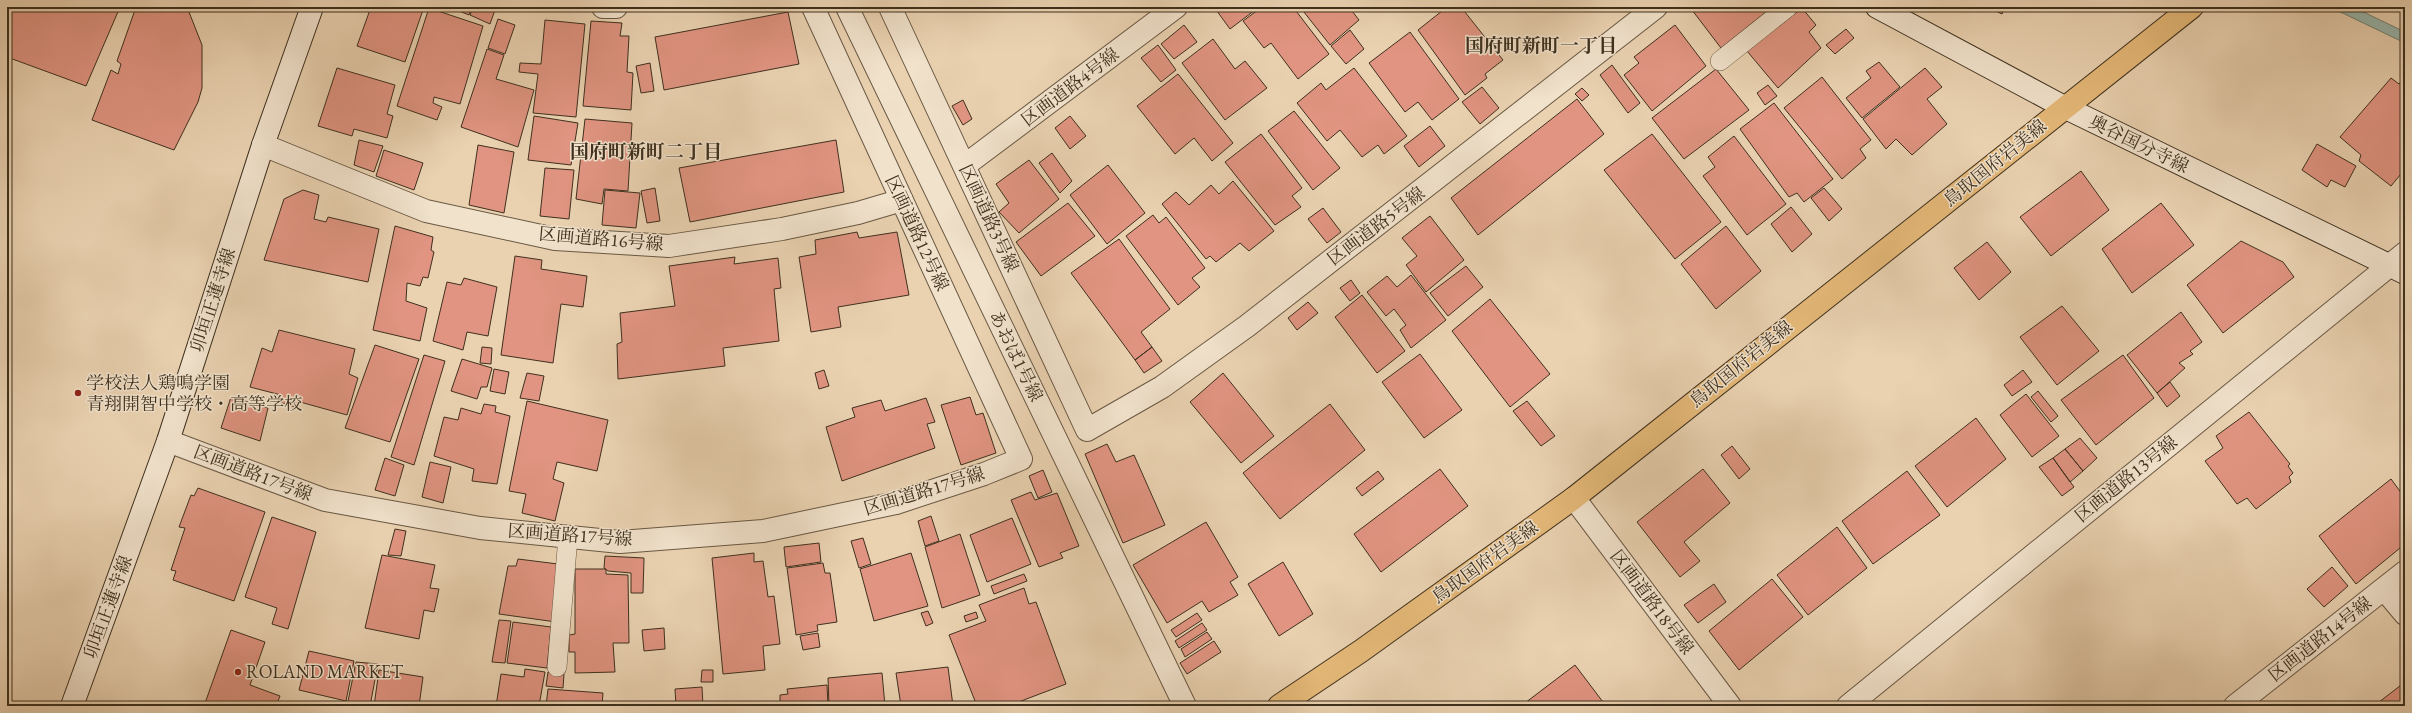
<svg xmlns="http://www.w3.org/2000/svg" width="2412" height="713" font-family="'EB Garamond','Noto Serif JP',serif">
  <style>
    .water { fill: #98b7ad; stroke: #748174 }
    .building { fill: #e09481; stroke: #3e301e }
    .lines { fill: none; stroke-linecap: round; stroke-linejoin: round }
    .lane-casing { stroke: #695843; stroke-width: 20 }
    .street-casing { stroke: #695843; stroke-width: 24 }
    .secondary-casing { stroke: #3e301e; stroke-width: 24 }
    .primary-casing { stroke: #3e301e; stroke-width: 24 }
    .lane { stroke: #f1e2cc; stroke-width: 19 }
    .street { stroke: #f1e2cc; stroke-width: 22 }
    .secondary { stroke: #f1e2cc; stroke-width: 22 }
    .primary { stroke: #e5b978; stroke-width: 22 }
    .poi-dot { fill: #8f2418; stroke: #f1e2cc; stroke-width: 1.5 }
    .labels { text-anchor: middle; stroke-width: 3; stroke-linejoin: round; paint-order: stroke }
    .street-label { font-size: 18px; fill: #3e301e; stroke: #f1e2cc }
    .poi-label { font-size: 18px; fill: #3e301e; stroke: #f1e2cc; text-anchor: start }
    .neighbourhood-label { font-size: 19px; font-weight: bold; fill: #3e301e; stroke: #f1e2cc }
  </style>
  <rect width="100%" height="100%" fill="#ead2b1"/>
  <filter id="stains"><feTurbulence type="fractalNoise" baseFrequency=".005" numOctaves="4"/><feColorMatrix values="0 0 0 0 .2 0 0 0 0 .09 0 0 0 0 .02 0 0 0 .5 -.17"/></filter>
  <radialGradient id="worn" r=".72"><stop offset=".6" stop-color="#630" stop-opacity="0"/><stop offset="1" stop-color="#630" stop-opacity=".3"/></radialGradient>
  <path class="water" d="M 2330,7 L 2353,7 L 2405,32 L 2405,43 Z"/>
  <path class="building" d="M 7,7 L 120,7 L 86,86 L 7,57 Z
    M 136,7 L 187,7 L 202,45 L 202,88 L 198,102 L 174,150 L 92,120 L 111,70 L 118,74 L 121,64 L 117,61 Z
    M 371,7 L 424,7 L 405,62 L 357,46 Z
    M 460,7 L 472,7 L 469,15 L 459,11 Z
    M 473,7 L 496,7 L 490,24 L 470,15 Z
    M 1214,7 L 1259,7 L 1230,29 Z
    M 1262,7 L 1293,7 L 1329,54 L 1298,79 L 1271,43 L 1264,48 L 1243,21 Z
    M 1300,7 L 1349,7 L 1359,20 L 1330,45 Z
    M 1447,7 L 1461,7 L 1503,60 L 1485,74 L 1487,78 L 1465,95 L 1418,30 Z
    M 1695,7 L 1762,7 L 1766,12 L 1721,48 L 1692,10 Z
    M 1988,7 L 2005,7 L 2002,14 Z
    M 429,8 L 483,26 L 460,104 L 434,97 L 433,103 L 442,107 L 437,120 L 397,106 Z
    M 1802,8 L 1816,25 L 1809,32 L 1821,48 L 1778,88 L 1747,51 Z
    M 788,12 L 799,64 L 664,90 L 655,37 Z
    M 498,19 L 515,25 L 505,54 L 488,48 Z
    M 545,20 L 585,24 L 576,117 L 533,113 L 538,74 L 519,72 L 520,63 L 541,64 Z
    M 591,21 L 622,23 L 620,36 L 629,36 L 627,72 L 633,73 L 631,110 L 583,106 Z
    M 1184,25 L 1197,42 L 1174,59 L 1161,44 Z
    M 1675,25 L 1706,66 L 1652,111 L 1624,75 L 1639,63 L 1634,57 Z
    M 1846,29 L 1854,38 L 1835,54 L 1826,45 Z
    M 1350,30 L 1364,49 L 1346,64 L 1331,46 Z
    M 1410,32 L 1459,99 L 1432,120 L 1418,102 L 1405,112 L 1369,63 Z
    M 1213,39 L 1235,69 L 1245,61 L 1267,88 L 1225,120 L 1182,63 Z
    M 1158,45 L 1176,70 L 1161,82 L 1141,58 Z
    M 487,49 L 504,55 L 496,79 L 534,90 L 518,147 L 461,127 Z
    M 1879,62 L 1900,87 L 1862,118 L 1846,98 L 1871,78 L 1866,71 Z
    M 650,63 L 654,91 L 641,93 L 636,66 Z
    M 1612,65 L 1640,103 L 1628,113 L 1600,75 Z
    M 337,68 L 395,85 L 387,114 L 393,116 L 387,138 L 354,129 L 352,136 L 318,126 Z
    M 1354,68 L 1407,136 L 1384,154 L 1378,145 L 1362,157 L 1340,130 L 1327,141 L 1297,103 L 1321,83 L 1326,90 Z
    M 1925,68 L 1942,87 L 1927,99 L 1947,124 L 1912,155 L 1896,139 L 1886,149 L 1863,119 Z
    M 1716,69 L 1749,110 L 1684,159 L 1652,118 Z
    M 1178,74 L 1233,143 L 1212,161 L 1194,138 L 1175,154 L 1137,106 Z
    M 1822,77 L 1871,140 L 1860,149 L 1866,158 L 1842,179 L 1784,108 Z
    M 2405,77 L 2405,169 L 2391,186 L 2359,161 L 2361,155 L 2340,137 L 2391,78 L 2399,84 Z
    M 1768,85 L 1777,96 L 1765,105 L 1757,93 Z
    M 1482,87 L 1499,108 L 1480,124 L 1462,102 Z
    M 1582,88 L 1589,95 L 1582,101 L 1575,94 Z
    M 1577,99 L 1604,134 L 1478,235 L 1451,198 Z
    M 963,100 L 972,119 L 963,125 L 952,106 Z
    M 1774,103 L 1833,179 L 1804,202 L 1797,193 L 1789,197 L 1740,129 Z
    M 1294,111 L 1340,168 L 1313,190 L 1268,131 Z
    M 534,116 L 578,123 L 571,165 L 528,160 Z
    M 1070,116 L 1086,136 L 1070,149 L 1055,128 Z
    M 585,119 L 632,123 L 628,191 L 604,189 L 602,204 L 576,199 Z
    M 1430,126 L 1445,146 L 1419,167 L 1404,146 Z
    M 1261,134 L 1302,188 L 1292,196 L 1301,207 L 1275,225 L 1225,162 Z
    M 1652,134 L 1721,222 L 1675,259 L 1604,170 Z
    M 1734,136 L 1786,204 L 1747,235 L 1703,176 L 1715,167 L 1708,157 Z
    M 359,140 L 383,146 L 374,172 L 354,165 Z
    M 836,140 L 844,192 L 690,222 L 679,168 Z
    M 2317,144 L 2356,166 L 2345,187 L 2331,180 L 2327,187 L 2302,170 Z
    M 478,145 L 514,152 L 504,213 L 469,205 Z
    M 384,150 L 423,163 L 414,190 L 376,176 Z
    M 1052,153 L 1072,181 L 1060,193 L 1039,163 Z
    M 1029,160 L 1059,199 L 1019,233 L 999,212 L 1009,203 L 996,184 Z
    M 1108,165 L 1145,213 L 1107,244 L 1070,195 Z
    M 545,168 L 574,170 L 569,219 L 540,216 Z
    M 2081,171 L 2109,210 L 2051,256 L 2020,217 Z
    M 1233,181 L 1274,231 L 1249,251 L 1240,243 L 1216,262 L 1210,256 L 1206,259 L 1162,204 L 1176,192 L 1189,205 L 1211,185 L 1219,194 Z
    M 655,188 L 660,221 L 647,223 L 641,191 Z
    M 1824,188 L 1842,209 L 1829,221 L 1811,198 Z
    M 303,190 L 319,195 L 314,219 L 326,222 L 328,217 L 379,229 L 368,282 L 264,260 L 284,199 Z
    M 605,190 L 640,193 L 636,228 L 602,225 Z
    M 1068,203 L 1095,236 L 1041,276 L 1016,242 Z
    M 2161,203 L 2194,245 L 2132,293 L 2102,249 Z
    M 1791,207 L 1812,234 L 1792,252 L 1771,224 Z
    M 1323,208 L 1341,232 L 1327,243 L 1308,219 Z
    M 1153,215 L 1159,223 L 1166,217 L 1205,268 L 1192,278 L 1200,287 L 1178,305 L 1126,236 Z
    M 1430,216 L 1464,260 L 1426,292 L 1406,265 L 1417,256 L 1402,238 Z
    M 395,226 L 433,237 L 431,250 L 434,252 L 428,278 L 423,277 L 420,286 L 407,283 L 406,301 L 427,308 L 420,341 L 373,330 Z
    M 1726,226 L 1761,271 L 1716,309 L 1681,264 Z
    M 857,232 L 859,238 L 897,232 L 909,295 L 838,307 L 841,327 L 811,332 L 799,257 L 816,254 L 815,240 Z
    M 1119,239 L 1170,309 L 1141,332 L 1152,347 L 1135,360 L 1071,273 Z
    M 2241,241 L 2283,262 L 2294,277 L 2223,333 L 2187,285 Z
    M 1987,242 L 2011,272 L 1979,300 L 1954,268 Z
    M 515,256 L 542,260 L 541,269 L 587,276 L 583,307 L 561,304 L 553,363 L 501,355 Z
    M 735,257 L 734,264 L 778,258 L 781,288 L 774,289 L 779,341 L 723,348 L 725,366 L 618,379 L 617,344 L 622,342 L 620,313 L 675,306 L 669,266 Z
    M 1466,266 L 1483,287 L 1448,316 L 1430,293 Z
    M 1411,275 L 1446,320 L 1411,348 L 1400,330 L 1406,325 L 1394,309 L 1386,316 L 1367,292 L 1387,276 L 1397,287 Z
    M 464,278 L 497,287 L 488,336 L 467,332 L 463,350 L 433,341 L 447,282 L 461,285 Z
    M 1351,280 L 1360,293 L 1350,301 L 1340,288 Z
    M 1362,295 L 1405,351 L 1377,373 L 1335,317 Z
    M 1490,299 L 1550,374 L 1510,407 L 1452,331 Z
    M 1308,302 L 1318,313 L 1297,330 L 1288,318 Z
    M 2062,306 L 2099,351 L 2057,385 L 2020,337 Z
    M 2181,312 L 2202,342 L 2190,351 L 2193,354 L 2179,363 L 2185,368 L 2157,393 L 2127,355 Z
    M 279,330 L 355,349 L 349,374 L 358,378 L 347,415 L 300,402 L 298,408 L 279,402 L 281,395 L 250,387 L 262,348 L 272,352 Z
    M 375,345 L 419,359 L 390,442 L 345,428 Z
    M 482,347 L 492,348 L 491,364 L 480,363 Z
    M 1152,347 L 1162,361 L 1144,373 L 1135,360 Z
    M 1420,354 L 1462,410 L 1424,438 L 1382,382 Z
    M 424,355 L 445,361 L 414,465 L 391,457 Z
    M 2123,355 L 2154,398 L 2096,445 L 2061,400 Z
    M 462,359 L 492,368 L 487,387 L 481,387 L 477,399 L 451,391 Z
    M 494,369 L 509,372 L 505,394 L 490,391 Z
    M 824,370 L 829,386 L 819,389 L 815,373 Z
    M 2023,370 L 2032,382 L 2012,396 L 2004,385 Z
    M 527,373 L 544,376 L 539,401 L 520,398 Z
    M 1223,373 L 1274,436 L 1241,463 L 1190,402 Z
    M 2170,382 L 2180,396 L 2167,407 L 2157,393 Z
    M 2038,391 L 2058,416 L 2051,422 L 2031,397 Z
    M 2026,394 L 2059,436 L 2032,457 L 2000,415 Z
    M 231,397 L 268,408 L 260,441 L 221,428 Z
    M 970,397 L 976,415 L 983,413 L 996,453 L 961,465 L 941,405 Z
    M 926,398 L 935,422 L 927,424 L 935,448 L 842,481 L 826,427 L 855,417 L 852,408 L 881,400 L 885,411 Z
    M 527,401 L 608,420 L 597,471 L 557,462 L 553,479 L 564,483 L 555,521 L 522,513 L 526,494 L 509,491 Z
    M 1527,401 L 1555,436 L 1541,446 L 1513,411 Z
    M 484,404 L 496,406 L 495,412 L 510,416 L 497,484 L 472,481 L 474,469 L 434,456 L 444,417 L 458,420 L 461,408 L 481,414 Z
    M 1330,404 L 1365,450 L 1280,519 L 1243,473 Z
    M 2249,412 L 2290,464 L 2288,466 L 2293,473 L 2289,477 L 2291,482 L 2256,509 L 2247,498 L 2237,504 L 2205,461 L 2223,448 L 2216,436 Z
    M 1976,418 L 2006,459 L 1947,507 L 1915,466 Z
    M 2080,438 L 2097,458 L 2083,471 L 2065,449 Z
    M 1107,444 L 1116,462 L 1134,455 L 1165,525 L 1123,543 L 1085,454 Z
    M 1732,446 L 1750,469 L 1739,479 L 1721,455 Z
    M 2065,449 L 2083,471 L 2070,482 L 2053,458 Z
    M 385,458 L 404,465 L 395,496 L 375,490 Z
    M 2053,458 L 2074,487 L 2062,496 L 2039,467 Z
    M 430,462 L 451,467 L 443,503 L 422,497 Z
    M 1440,469 L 1468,506 L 1381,572 L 1354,534 Z
    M 1703,469 L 1730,503 L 1684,542 L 1700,561 L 1680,577 L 1637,522 Z
    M 1043,470 L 1052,492 L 1038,498 L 1029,476 Z
    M 1378,471 L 1384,479 L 1362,496 L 1356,488 Z
    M 1907,471 L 1940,515 L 1873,564 L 1842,521 Z
    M 2391,479 L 2405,498 L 2405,544 L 2356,584 L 2319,536 Z
    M 198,488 L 265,512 L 234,601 L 173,580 L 176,571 L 171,570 L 185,528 L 179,527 L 191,495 L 194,496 Z
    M 1031,492 L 1035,500 L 1057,493 L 1079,546 L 1060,553 L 1063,558 L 1039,567 L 1011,500 Z
    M 931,516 L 939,541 L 925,546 L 918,521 Z
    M 272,517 L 316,532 L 288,629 L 272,624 L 277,608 L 245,597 Z
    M 1012,518 L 1031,564 L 987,582 L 970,535 Z
    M 1206,522 L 1238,577 L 1230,582 L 1238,595 L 1209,612 L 1202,601 L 1167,623 L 1133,565 Z
    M 1837,527 L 1867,568 L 1808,615 L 1777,575 Z
    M 395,529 L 406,531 L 401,556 L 388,555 Z
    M 960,534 L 980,595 L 942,608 L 925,547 Z
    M 863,538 L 871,564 L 859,568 L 851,541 Z
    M 819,543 L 821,562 L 786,567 L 784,547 Z
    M 754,553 L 754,562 L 763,561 L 768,597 L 774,596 L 780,644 L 763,646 L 765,670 L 723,674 L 712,558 Z
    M 911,553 L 928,606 L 874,621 L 860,569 Z
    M 382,555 L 435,565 L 430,588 L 439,589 L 434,612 L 424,610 L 419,639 L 365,628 Z
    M 605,556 L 644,558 L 643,593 L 631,593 L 631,573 L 608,571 L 604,568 Z
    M 518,559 L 558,564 L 556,622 L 499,614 L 508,566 L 516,566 Z
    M 1283,562 L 1313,614 L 1279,636 L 1248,584 Z
    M 823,563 L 825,573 L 830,573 L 837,622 L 817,625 L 818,631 L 796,635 L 787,568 Z
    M 2332,567 L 2348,586 L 2324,607 L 2307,589 Z
    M 575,569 L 606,569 L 606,574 L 628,575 L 629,643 L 613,643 L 615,672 L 575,673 L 575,652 L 569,652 L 569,635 L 575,634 Z
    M 1024,574 L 1027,581 L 994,594 L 991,586 Z
    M 1772,579 L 1803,617 L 1739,670 L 1709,631 Z
    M 1714,584 L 1726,602 L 1698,623 L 1684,605 Z
    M 1024,588 L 1029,604 L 1036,602 L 1066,684 L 1008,706 L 977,706 L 949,635 L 986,621 L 979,605 Z
    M 928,611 L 933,623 L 926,626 L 921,613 Z
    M 976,612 L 978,618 L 966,622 L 964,616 Z
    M 1197,613 L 1202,620 L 1176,637 L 1171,630 Z
    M 499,620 L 511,621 L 505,663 L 492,662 Z
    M 513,622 L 551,627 L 547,668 L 507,663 Z
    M 1202,623 L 1207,630 L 1179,648 L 1175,641 Z
    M 664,628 L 665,649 L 644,651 L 642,630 Z
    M 231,630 L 265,642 L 250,685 L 280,696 L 276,706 L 263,704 L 262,706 L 204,706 Z
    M 1207,632 L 1212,639 L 1185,657 L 1181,649 Z
    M 818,633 L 820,647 L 803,650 L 800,636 Z
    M 1214,641 L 1221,652 L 1187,674 L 1180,663 Z
    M 309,651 L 354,661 L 346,701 L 299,690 Z
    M 356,662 L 378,664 L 370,706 L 347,706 Z
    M 1575,665 L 1606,706 L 1521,706 Z
    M 948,667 L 953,706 L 901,706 L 896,673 Z
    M 525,669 L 545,672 L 539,706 L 496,706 L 501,674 L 524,677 Z
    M 379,670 L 423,677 L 419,706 L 374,706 Z
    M 702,670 L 713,670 L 713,682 L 701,682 Z
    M 548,672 L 564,674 L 563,688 L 546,686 Z
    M 882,673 L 885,706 L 829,706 L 828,678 Z
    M 2405,682 L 2405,706 L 2374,706 Z
    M 827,685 L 828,706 L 780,706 L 780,695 L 788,694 L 787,689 Z
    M 702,687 L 703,706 L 676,706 L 675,689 Z
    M 548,689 L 603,693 L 602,706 L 546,706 Z"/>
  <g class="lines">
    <defs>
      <path id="lane" d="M 1720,61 L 1788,7
        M 557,667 L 568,537"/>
      <path id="street" d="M 603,7 L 616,7
        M 847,7 L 1185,706
        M 890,7 L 1087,430 L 1162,387 L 1247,326 L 1656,7
        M 263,145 L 426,211 L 555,239 L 669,246 L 782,229 L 858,213 L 902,200
        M 964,166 L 1176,7
        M 168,441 L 325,500 L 480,528 L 620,542 L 763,531 L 896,503 L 984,474 L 1021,459 L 813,7
        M 1574,498 L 1730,706
        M 2384,589 L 2405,614
        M 1848,706 L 2405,253
        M 2235,706 L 2405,572"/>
      <path id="secondary" d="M 1877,7 L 2064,107 L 2405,273
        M 72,706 L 168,441 L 263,145 L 312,7"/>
      <path id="primary" d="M 1279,706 L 1361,651 L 1574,498 L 2192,7"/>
    </defs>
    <use href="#lane" class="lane-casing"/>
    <use href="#street" class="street-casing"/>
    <use href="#secondary" class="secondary-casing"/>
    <use href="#primary" class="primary-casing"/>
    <use href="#lane" class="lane"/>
    <use href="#street" class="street"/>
    <use href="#secondary" class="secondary"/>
    <use href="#primary" class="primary"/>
  </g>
  <g class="poi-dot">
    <circle cx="78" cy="393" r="4"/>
    <circle cx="238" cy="672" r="4"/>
  </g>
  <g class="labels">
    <g class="street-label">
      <text transform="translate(1070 87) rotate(-37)" y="6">区画道路4号線</text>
      <text transform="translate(2139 144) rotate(26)" y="6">奥谷国分寺線</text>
      <text transform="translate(1995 163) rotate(-39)" y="6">鳥取国府岩美線</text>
      <text transform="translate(989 218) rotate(65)" y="6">区画道路3号線</text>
      <text transform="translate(1376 226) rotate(-37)" y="6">区画道路5号線</text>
      <text transform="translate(917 233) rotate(65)" y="6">区画道路12号線</text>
      <text transform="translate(601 239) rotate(5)" y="6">区画道路16号線</text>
      <text transform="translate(213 300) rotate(-72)" y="6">卯垣正蓮寺線</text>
      <text transform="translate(1016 356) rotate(64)" y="6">あおば1号線</text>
      <text transform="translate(1741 364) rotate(-39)" y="6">鳥取国府岩美線</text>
      <text transform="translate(253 473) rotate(21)" y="6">区画道路17号線</text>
      <text transform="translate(2126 479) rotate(-39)" y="6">区画道路13号線</text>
      <text transform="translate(924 491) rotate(-17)" y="6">区画道路17号線</text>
      <text transform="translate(570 535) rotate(4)" y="6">区画道路17号線</text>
      <text transform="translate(1485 562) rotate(-36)" y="6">鳥取国府岩美線</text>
      <text transform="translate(1652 602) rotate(53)" y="6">区画道路18号線</text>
      <text transform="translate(108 607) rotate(-70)" y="6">卯垣正蓮寺線</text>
      <text transform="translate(2320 639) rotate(-38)" y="6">区画道路14号線</text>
    </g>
    <g class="poi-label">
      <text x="86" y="389">学校法人鶏鳴学園<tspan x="86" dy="21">青翔開智中学校・高等学校</tspan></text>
      <text x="246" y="678">ROLAND MARKET</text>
    </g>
    <g class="neighbourhood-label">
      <text x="1541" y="52">国府町新町一丁目</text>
      <text x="646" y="158">国府町新町二丁目</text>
    </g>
  </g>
  <rect width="2412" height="713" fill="none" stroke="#ead2b1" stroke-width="24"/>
  <rect x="8" y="8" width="2396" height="697" fill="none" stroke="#3e301e" stroke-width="2"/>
  <rect x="12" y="12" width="2388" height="689" fill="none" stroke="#3e301e"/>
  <rect width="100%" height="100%" filter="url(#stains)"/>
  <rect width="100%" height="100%" fill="url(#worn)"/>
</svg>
